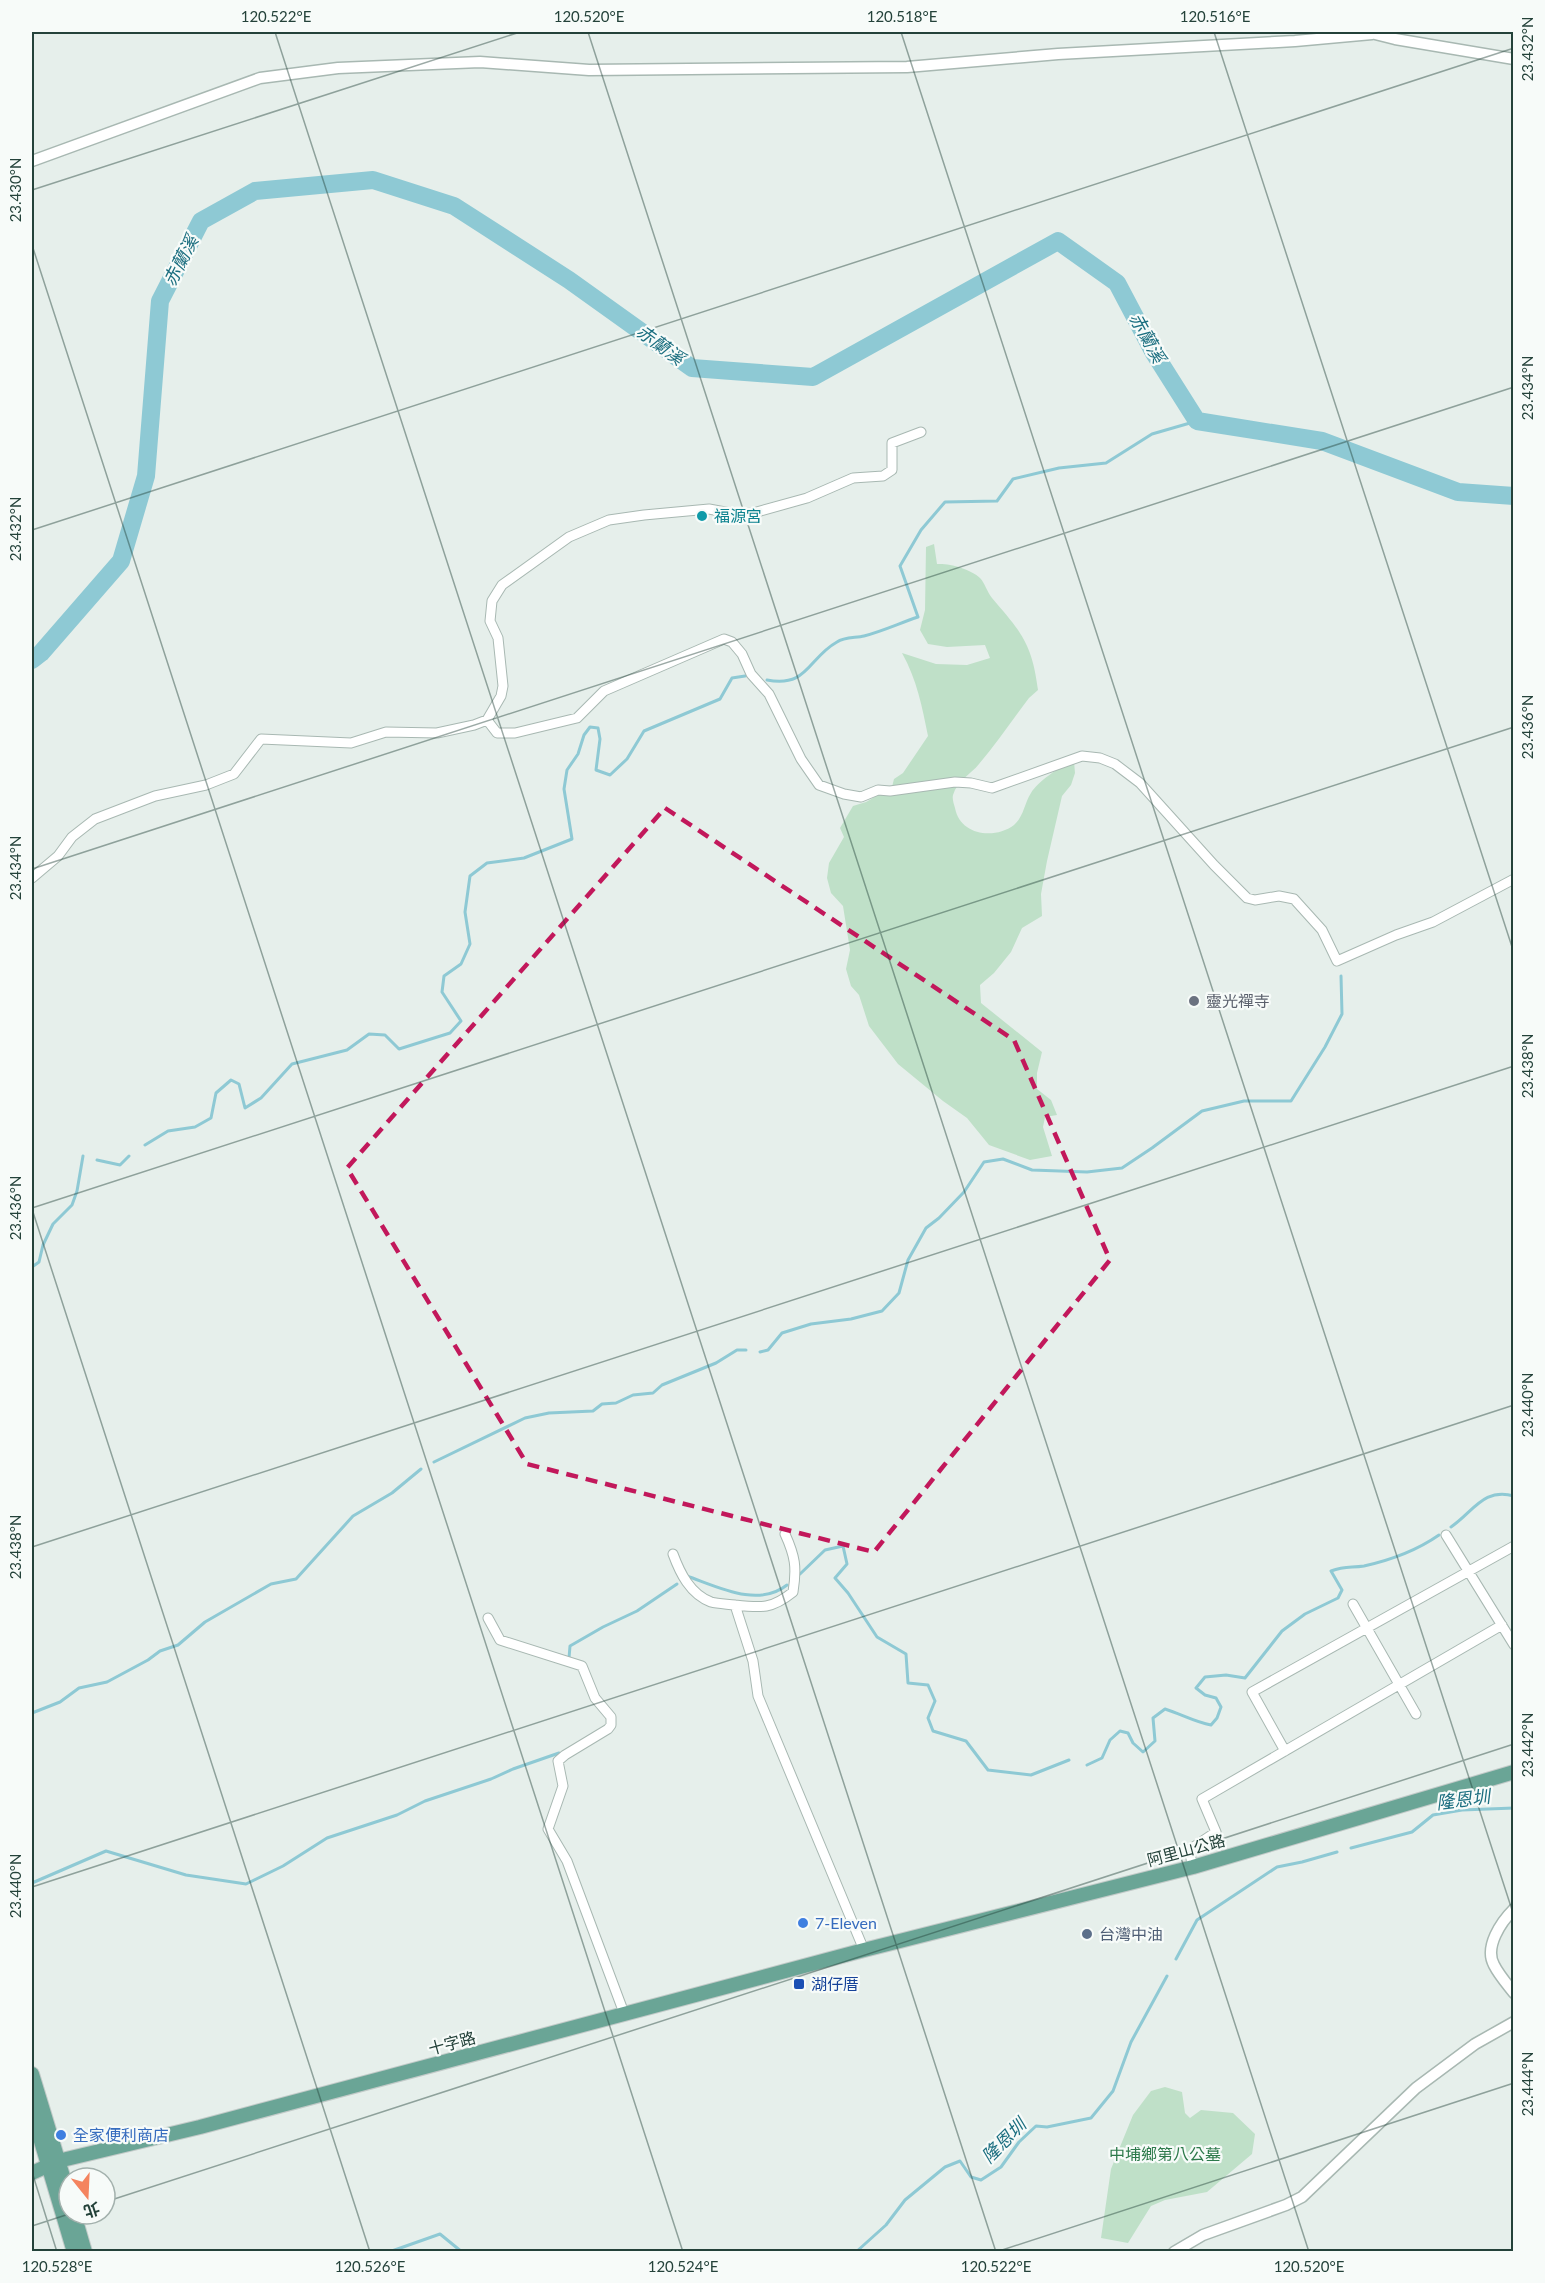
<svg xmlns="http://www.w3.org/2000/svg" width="1545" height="2283" font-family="Lato,'Noto Sans TC',sans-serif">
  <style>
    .green { fill: #bfe0c8 }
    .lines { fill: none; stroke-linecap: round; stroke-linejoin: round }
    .stream { stroke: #8ec9d4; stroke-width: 3 }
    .river { stroke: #8ec9d4; stroke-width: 18 }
    .minor-casing { stroke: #a8b8b2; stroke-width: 11 }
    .tertiary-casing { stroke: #a8b8b2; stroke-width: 13 }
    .primary-casing { stroke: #c2cac8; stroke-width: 16 }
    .minor { stroke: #fff; stroke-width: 9 }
    .tertiary { stroke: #fff; stroke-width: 10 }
    .primary { stroke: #6aa596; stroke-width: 14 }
    .marked { fill: none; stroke: #c2185b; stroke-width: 4.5; stroke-dasharray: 12 8; stroke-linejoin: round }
    .ticks { fill: none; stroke: #24423a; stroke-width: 1.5; stroke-opacity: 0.45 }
    .culture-dot { fill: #0f9aa8; stroke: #f7fbf9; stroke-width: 2 }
    .worship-dot { fill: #6b7280; stroke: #f7fbf9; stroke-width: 2 }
    .shop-dot { fill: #3f7fe0; stroke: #f7fbf9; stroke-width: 2 }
    .service-dot { fill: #5c6f8a; stroke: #f7fbf9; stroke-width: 2 }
    .transit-dot { fill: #1a4fb4; stroke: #f7fbf9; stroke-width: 2 }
    .labels { text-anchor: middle; stroke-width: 4.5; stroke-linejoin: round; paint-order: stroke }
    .culture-label { font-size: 16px; fill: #0d838f; stroke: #f7fbf9; text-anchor: start }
    .worship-label { font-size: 16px; fill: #5b616d; stroke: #f7fbf9; text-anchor: start }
    .street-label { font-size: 16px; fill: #24423a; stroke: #f7fbf9 }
    .shop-label { font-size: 16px; fill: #366cbe; stroke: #f7fbf9; text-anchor: start }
    .service-label { font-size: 16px; fill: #4e5e75; stroke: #f7fbf9; text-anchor: start }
    .transit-label { font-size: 16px; fill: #164399; stroke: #f7fbf9; text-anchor: start }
    .park-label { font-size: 16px; fill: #2d7a4b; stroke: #f7fbf9 }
    .water-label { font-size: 18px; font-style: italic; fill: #1c6f80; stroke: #f7fbf9 }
    .neatline { fill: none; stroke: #24423a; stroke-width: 2 }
    .ticks-label { font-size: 15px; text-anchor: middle; fill: #24423a }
  </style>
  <rect width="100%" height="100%" fill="#e6efeb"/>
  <path class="green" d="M 934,544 L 937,564 C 949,563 971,569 980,578 C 985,583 987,592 992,598 C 1021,632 1032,643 1038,690 L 1029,698 C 1012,720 997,743 979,764 C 971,774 957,781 953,795 C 952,799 954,804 955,808 C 960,835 994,840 1014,825 C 1024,816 1024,804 1031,793 C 1038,781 1061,766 1074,761 L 1075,773 L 1071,785 L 1062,796 L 1047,861 L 1041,894 L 1042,916 L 1022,928 L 1011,952 L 994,973 L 980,985 L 981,1003 L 1042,1052 L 1037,1073 L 1037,1089 L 1051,1100 L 1057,1115 L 1045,1117 L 1043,1127 L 1052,1156 L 1030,1160 L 989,1145 L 967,1118 L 943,1101 L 898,1064 L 869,1026 L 859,995 L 851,986 L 846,969 L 850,950 L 843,906 L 831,893 L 827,878 L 829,863 L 844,837 L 840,828 L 853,806 L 866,802 L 892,787 L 894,779 L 903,773 L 928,736 C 922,706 917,680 902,653 L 936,664 L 967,665 L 990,658 L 985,645 L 947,647 L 928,644 L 920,630 L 925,610 L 926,547 Z
    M 1165,2087 L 1182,2092 L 1185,2113 L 1190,2118 L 1201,2110 L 1233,2113 L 1255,2134 L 1252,2154 L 1207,2192 L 1165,2200 L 1151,2206 L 1128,2243 L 1101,2238 L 1111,2169 L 1133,2115 L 1151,2091 Z"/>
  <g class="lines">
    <path class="stream" d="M 767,680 C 808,688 808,658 837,642 C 844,637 856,638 864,636 C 883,631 900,623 918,617 L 900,566 L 921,530 L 945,502 L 997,501 L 1013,479 L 1059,468 L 1106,463 L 1152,434 L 1197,421
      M 145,1145 L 168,1131 L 195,1127 L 211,1118 L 216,1093 L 231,1080 L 239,1084 L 245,1108 L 261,1098 L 292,1064 L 347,1050 L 369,1034 L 385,1035 L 399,1049 L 450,1033 L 461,1021 L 442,992 L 444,976 L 461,964 L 470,944 L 465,912 L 470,876 L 487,863 L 524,858 L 572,839 L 564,789 L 567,770 L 578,754 L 584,735 L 590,727 L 598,728 L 600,739 L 596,770 L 610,775 L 627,759 L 644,731 L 720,699 L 732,678 L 745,676
      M 97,1160 L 120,1165 L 129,1156
      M 32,1267 L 39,1262 L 43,1245 L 53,1224 L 72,1205 L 77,1191 L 83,1156
      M 760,1352 L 768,1350 L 782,1333 L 811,1324 L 851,1319 L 882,1311 L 899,1293 L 908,1260 L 926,1228 L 939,1218 L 964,1192 L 984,1162 L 1003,1159 L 1032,1170 L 1087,1172 L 1122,1168 L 1152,1148 L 1202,1111 L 1244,1101 L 1291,1101 L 1325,1047 L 1342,1014 L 1341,976
      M 434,1462 L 525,1418 L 549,1413 L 593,1411 L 602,1404 L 616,1403 L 633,1395 L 653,1393 L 662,1385 L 716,1363 L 737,1350 L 746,1350
      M 1451,1527 C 1473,1512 1484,1487 1514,1496
      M 800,1574 L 825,1550 L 843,1546 L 847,1564 L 835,1578 L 848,1593 L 877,1637 L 906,1654 L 908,1683 L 928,1685 L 935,1701 L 928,1718 L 933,1731 L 966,1741 L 988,1770 L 1031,1775 L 1069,1760
      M 687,1576 C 718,1587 758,1608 787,1585
      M 569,1658 L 570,1646 L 603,1627 L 637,1611 L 677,1584
      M 32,1713 L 60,1702 L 79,1688 L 107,1682 L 148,1660 L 160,1651 L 178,1645 L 205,1622 L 271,1584 L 296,1579 L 353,1516 L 392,1493 L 421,1469
      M 1087,1765 L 1102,1758 L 1110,1740 L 1120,1731 L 1128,1733 L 1133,1743 L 1143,1752 L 1155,1741 L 1153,1718 L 1165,1709 C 1181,1714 1195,1722 1211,1725 L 1217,1718 L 1221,1707 L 1216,1698 L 1205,1695 L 1196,1688 L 1205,1677 L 1226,1675 L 1245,1678 L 1282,1631 L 1305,1614 L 1338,1598 L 1342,1590 L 1331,1571 C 1345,1566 1351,1568 1364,1566 C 1391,1560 1416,1551 1439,1535
      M 1351,1848 L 1412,1832 L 1433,1815 L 1462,1810 L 1514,1808
      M 32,1883 L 106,1851 L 186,1875 L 246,1884 L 283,1866 L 327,1838 L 397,1815 L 425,1801 L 491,1779 L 513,1769 L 559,1753
      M 1176,1959 L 1197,1920 L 1277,1867 L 1302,1862 L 1337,1852
      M 389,2252 L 440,2234 L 462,2252
      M 513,2252 L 529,2252
      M 856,2252 L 886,2225 L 905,2200 L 945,2167 L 960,2161 L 971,2177 L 981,2180 L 1001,2167 L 1019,2142 L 1036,2126 L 1047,2127 L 1091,2118 L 1113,2091 L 1131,2042 L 1167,1976"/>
    <path class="river" d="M 32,660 L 41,653 L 121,561 L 146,476 L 160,301 L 201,221 L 255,191 L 373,180 L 454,206 L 569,280 L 692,368 L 813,377 L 1058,241 L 1117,283 L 1154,353 L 1197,421 L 1322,441 L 1458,492 L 1514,496"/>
    <defs>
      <path id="minor" d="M 487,720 L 501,696 L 503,686 L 498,638 L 490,621 L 492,601 L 502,585 L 569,537 L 609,520 L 644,515 L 709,509 L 736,514 L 753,513 L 807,498 L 853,478 L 883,476 L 892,470 L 892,443 L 921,432
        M 32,878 L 58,856 L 72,837 L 95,819 L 155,796 L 206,785 L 234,774 L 261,739 L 351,743 L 386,732 L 437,733 L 474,725 L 487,720 L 497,733 L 515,733 L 577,718 L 604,691 L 724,639 L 732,642 L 742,654 L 751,674 L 769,694 L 801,759 L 819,785 L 844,794 L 861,797 L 878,790 L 890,791 L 955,782 L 971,783 L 992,788 L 1082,756 L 1100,758 L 1115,764 L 1140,783 L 1214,865 L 1247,898 L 1255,900 L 1279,896 L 1294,899 L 1322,930 L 1337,961 L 1396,935 L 1433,922 L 1514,879
        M 785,1534 C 795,1556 797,1567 793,1592 C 772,1609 762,1608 735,1605 L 753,1661 L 758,1696 L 864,1950
        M 1446,1535 L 1514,1645
        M 673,1554 C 680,1573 690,1594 711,1602 C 718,1604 728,1604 735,1605
        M 1353,1604 L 1416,1714
        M 488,1618 L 500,1640 L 582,1666 L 595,1698 L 611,1717 L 611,1725 L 608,1729 L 565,1755 L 558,1761 L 563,1786 L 548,1829 L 567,1861 L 624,2013
        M 1285,1751 L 1252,1692 L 1514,1546
        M 1193,1867 L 1189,1850 L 1216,1832 L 1202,1799 L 1502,1625"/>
      <path id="tertiary" d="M 1367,32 L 1395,39 L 1514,59
        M 32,161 L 260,78 L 338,68 L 480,62 L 589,70 L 907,67 L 1058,54 L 1295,41 L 1372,34
        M 1514,1909 C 1501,1922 1484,1947 1494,1965 C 1499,1975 1507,1984 1514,1993
        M 1174,2252 L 1203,2235 L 1286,2205 L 1302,2197 L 1416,2088 L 1475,2044 L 1514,2022"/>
      <path id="primary" d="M 32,2074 L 69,2196
        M 32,2111 L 74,2252
        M 32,2173 L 58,2161 L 200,2127 L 864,1950 L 1193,1867 L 1514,1772
        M 74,2214 L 85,2252"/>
    </defs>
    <use href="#minor" class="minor-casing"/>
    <use href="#tertiary" class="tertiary-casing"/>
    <use href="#primary" class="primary-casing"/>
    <use href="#minor" class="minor"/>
    <use href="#tertiary" class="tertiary"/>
    <use href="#primary" class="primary"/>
  </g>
  <path class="marked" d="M 665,808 L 1014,1040 L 1110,1260 L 874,1552 L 527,1464 L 347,1168 Z"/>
  <path class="ticks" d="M 275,32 L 996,2252M 588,32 L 1309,2252M 901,32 L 1514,1916M 1214,32 L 1514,953M 32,190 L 520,32M 32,245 L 683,2252M 32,530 L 1514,48M 32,869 L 1514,387M 32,1208 L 1514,727M 32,1209 L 370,2252M 32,1547 L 1514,1066M 32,1887 L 1514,1405M 32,2172 L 57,2252M 105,2202 L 1514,1744M 32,2226 L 69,2214M 996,2252 L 1514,2083"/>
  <circle class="culture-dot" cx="702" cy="516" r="6"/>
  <circle class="worship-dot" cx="1194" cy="1001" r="6"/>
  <g class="shop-dot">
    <circle cx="803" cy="1923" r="6"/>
    <circle cx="61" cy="2135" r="6"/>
  </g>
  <circle class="service-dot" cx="1087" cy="1934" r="6"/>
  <rect class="transit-dot" x="793" y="1978" width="12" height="12" rx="3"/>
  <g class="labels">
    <g class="culture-label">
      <text x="714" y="522">福源宮</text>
    </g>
    <g class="worship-label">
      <text x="1206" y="1007">靈光禪寺</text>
    </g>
    <g class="street-label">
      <text transform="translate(1186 1850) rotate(-15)" y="6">阿里山公路</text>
      <text transform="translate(452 2043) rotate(-15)" y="6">十字路</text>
    </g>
    <g class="shop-label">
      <text x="815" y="1929">7-Eleven</text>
      <text x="73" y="2141">全家便利商店</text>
    </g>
    <g class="service-label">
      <text x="1099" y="1940">台灣中油</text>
    </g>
    <g class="transit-label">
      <text x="811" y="1990">湖仔厝</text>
    </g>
    <g class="park-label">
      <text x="1165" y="2160">中埔鄉第八公墓</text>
    </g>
    <g class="water-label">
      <text transform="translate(181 261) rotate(-63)" y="6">赤蘭溪</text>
      <text transform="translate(1147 338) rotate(61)" y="6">赤蘭溪</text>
      <text transform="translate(660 345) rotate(36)" y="6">赤蘭溪</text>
      <text transform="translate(1463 1800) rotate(-7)" y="6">隆恩圳</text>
      <text transform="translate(1004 2141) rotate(-45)" y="6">隆恩圳</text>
    </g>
  </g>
  <rect width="1545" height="2283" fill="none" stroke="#f7fbf9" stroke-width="66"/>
  <g transform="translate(87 2196) rotate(162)"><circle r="28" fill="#f7fbf9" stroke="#a3b1ad" stroke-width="1.5"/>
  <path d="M0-4.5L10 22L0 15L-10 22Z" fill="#f4845f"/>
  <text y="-9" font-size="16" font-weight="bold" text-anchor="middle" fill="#24423a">北</text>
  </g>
  <rect x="33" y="33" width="1479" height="2217" class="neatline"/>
  <g class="ticks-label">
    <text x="276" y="22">120.522°E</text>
    <text x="589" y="22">120.520°E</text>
    <text x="902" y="22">120.518°E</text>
    <text x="1215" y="22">120.516°E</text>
    <text transform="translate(1528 49) rotate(-90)" y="5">23.432°N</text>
    <text transform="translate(16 190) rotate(-90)" y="5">23.430°N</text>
    <text transform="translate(1528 388) rotate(-90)" y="5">23.434°N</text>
    <text transform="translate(16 529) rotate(-90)" y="5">23.432°N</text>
    <text transform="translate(1528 727) rotate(-90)" y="5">23.436°N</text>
    <text transform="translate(16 868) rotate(-90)" y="5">23.434°N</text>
    <text transform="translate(1528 1066) rotate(-90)" y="5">23.438°N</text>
    <text transform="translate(16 1208) rotate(-90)" y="5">23.436°N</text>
    <text transform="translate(1528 1405) rotate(-90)" y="5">23.440°N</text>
    <text transform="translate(16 1547) rotate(-90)" y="5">23.438°N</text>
    <text transform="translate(1528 1745) rotate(-90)" y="5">23.442°N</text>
    <text transform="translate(16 1886) rotate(-90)" y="5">23.440°N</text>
    <text transform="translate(1528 2084) rotate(-90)" y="5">23.444°N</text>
    <text x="57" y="2272">120.528°E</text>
    <text x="370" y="2272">120.526°E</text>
    <text x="683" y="2272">120.524°E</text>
    <text x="996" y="2272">120.522°E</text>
    <text x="1309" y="2272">120.520°E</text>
  </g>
</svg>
